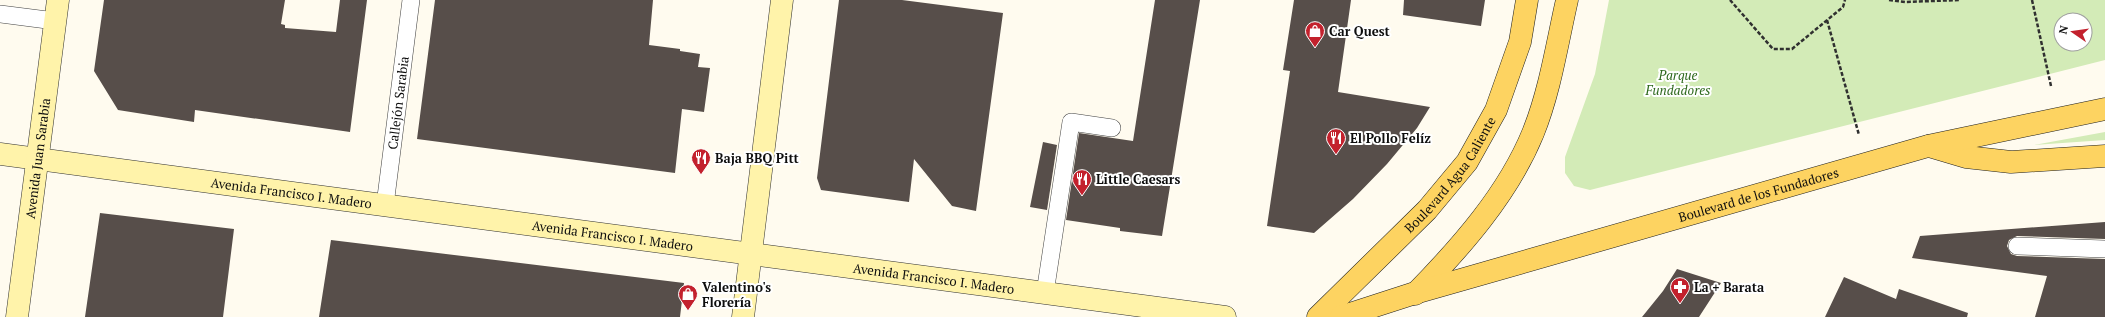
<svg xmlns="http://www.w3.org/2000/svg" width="2105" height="317" font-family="'PT Serif',serif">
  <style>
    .green { fill: #d3ebb7; fill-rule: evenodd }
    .building { fill: #574e4a }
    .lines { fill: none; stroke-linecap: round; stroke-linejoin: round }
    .lane-casing { stroke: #414141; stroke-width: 18 }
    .secondary-casing { stroke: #303030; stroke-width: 23 }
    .primary-casing { stroke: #1f1f1f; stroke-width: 23 }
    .path { stroke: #303030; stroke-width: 2.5; stroke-dasharray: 4 2; stroke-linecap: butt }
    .lane { stroke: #fff; stroke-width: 17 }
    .secondary { stroke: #fff3aa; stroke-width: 22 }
    .primary { stroke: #fdd361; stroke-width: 22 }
    .labels { text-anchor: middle; stroke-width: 4; stroke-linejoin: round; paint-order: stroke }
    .poi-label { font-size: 13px; font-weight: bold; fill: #0e0e0e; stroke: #fff; text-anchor: start }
    .park-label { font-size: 13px; font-style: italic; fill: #2d681c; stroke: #fff }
    .street-label { font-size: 13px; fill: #0e0e0e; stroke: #fff }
  </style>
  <rect width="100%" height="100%" fill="#fffbef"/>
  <path class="green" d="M 1609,0 L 2105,0 L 2105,60 L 1590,190 L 1574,186 L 1565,173 L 1565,157 L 1595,74 ZM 2061,20 L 2085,20 L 2085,44 L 2061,44 Z
    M 2105,132 L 2105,140 L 2034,145 Z"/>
  <path class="building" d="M 104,0 L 285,0 L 281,24 L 285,25 L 285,28 L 336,32 L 340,0 L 367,0 L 350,132 L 195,110 L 194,122 L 118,110 L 94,71 Z
    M 435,0 L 653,0 L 649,45 L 680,49 L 680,51 L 700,54 L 698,67 L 710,68 L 704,112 L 682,109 L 675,173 L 417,139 Z
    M 839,0 L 902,0 L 1003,13 L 976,211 L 952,206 L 914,159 L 909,202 L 821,190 L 817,178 Z
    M 1155,0 L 1200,0 L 1162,236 L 1120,231 L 1120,228 L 1066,220 L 1079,133 L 1133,141 Z
    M 1294,0 L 1351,0 L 1338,92 L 1430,107 L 1417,128 L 1387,164 L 1353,199 L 1314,233 L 1267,226 L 1290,71 L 1283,70 Z
    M 1404,0 L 1485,0 L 1481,26 L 1403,15 Z
    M 1043,142 L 1057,145 L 1047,210 L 1030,207 Z
    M 100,213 L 234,229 L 223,317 L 85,317 Z
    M 2105,222 L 2105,239 L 2017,236 L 2009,240 L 2007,246 L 2011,254 L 2017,256 L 2105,259 L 2105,317 L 2035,317 L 2047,276 L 1912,258 L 1920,236 Z
    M 331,240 L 684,283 L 680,317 L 319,317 Z
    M 1677,269 L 1721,283 L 1699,317 L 1642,317 L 1663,291 Z
    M 1844,277 L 1896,299 L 1899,289 L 1968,313 L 1967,317 L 1825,317 Z"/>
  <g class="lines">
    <defs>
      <g id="lane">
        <path d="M 0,14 L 55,21"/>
        <path id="s1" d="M 385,205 L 411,0"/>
        <path d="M 2017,246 L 2105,249"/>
        <path d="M 1045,293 L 1071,122 L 1112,128"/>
      </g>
      <g id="secondary">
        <path id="s2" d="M 0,154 L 1225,317"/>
        <path id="s3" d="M 17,317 L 58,0"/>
        <path d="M 743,317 L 782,0"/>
      </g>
      <g id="primary">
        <path d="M 1929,146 L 1966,157 L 2011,162 L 2105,156"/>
        <path d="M 1415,294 C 1461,247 1508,194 1533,133 C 1550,91 1557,44 1567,0"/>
        <path id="s4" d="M 1318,317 L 1427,210 L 1467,162 L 1496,110 L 1520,42 L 1527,0"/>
        <path id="s5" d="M 1341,317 L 1415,293 L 1928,146 L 2105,109"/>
      </g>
    </defs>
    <use href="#lane" class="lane-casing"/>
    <use href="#secondary" class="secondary-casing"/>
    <use href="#primary" class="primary-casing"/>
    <path class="path" d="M 1730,0 L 1773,49 L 1792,49 L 1843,7 L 1845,0
      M 1889,0 L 1905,2 L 1960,0
      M 2032,0 L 2051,86
      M 1827,20 L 1859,135"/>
    <use href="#lane" class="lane"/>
    <use href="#secondary" class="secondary"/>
    <use href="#primary" class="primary"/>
  </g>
  <defs>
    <symbol id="shop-pin" viewBox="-11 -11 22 30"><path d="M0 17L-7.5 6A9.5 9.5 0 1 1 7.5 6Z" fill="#c3212d" stroke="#fff"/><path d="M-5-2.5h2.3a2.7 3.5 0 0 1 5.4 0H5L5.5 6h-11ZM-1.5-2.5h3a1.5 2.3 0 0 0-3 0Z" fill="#fff"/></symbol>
    <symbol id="restaurant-pin" viewBox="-11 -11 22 30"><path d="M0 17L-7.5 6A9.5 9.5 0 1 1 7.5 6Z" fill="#c3212d" stroke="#fff"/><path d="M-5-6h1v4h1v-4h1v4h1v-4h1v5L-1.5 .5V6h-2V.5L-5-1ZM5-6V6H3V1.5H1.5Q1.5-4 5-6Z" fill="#fff"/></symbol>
    <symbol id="pharmacy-pin" viewBox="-11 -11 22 30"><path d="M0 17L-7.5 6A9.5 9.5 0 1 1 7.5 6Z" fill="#c3212d" stroke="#fff"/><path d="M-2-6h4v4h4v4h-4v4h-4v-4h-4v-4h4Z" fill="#fff"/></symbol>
  </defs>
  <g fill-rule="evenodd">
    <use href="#shop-pin" x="1304" y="20" width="22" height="30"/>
    <use href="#restaurant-pin" x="1325" y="127" width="22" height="30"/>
    <use href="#restaurant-pin" x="690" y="147" width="22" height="30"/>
    <use href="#restaurant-pin" x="1071" y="168" width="22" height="30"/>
    <use href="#pharmacy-pin" x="1669" y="276" width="22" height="30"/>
    <use href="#shop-pin" x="677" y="283" width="22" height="30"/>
  </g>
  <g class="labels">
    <g class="poi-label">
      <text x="1329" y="36">Car Quest</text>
      <text x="1350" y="143">El Pollo Felíz</text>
      <text x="715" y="163">Baja BBQ Pitt</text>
      <text x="1096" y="184">Little Caesars</text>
      <text x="702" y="292">Valentino's<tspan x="702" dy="15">Florería</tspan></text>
      <text x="1694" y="292">La + Barata</text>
    </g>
    <g class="park-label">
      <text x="1678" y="80">Parque<tspan x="1678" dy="15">Fundadores</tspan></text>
    </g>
    <g class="street-label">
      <text dy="5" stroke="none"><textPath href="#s1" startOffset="103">Callejón Sarabia</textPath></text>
      <text dy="5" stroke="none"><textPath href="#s3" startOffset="160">Avenida Juan Sarabia</textPath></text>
      <text dy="5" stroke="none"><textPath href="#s4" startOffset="195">Boulevard Agua Caliente</textPath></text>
      <text dy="5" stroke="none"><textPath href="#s2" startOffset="294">Avenida Francisco I. Madero</textPath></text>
      <text dy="5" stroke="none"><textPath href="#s5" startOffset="435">Boulevard de los Fundadores</textPath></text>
      <text dy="5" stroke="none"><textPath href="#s2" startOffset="618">Avenida Francisco I. Madero</textPath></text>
      <text dy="5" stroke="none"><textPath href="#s2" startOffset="942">Avenida Francisco I. Madero</textPath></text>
    </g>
  </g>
  <g transform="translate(2073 32) rotate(283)"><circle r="19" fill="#ffffff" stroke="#9f9f9f"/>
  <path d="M0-3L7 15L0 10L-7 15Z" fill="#c3212d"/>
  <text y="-6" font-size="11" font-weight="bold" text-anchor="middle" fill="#0e0e0e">N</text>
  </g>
</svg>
